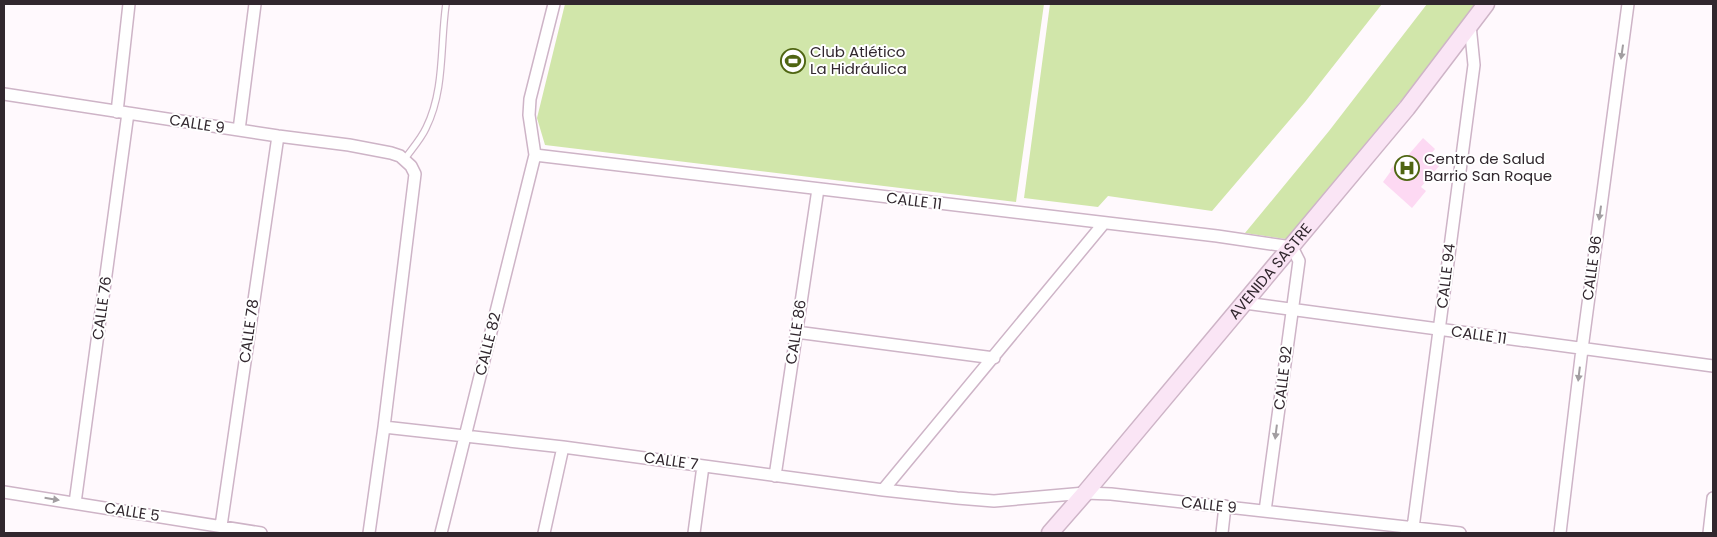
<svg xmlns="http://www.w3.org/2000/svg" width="1717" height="537" font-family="Poppins,sans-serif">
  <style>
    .green { fill: #d1e6aa }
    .building { fill: #fdd9f3 }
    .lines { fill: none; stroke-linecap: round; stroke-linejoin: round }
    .lane-casing { stroke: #ceb4c7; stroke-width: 8 }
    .street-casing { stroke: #ceb4c7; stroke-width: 14 }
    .secondary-casing { stroke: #ceb4c7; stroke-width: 19 }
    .lane { stroke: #fff; stroke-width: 5.5 }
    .street { stroke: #fff; stroke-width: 11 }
    .secondary { stroke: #fae5f5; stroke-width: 16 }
    .oneway { fill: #a29ea1 }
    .labels { text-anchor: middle; stroke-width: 4; stroke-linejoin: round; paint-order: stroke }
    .poi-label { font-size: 15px; fill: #31272e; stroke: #fff; text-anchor: start }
    .street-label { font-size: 15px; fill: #31272e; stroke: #fff }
  </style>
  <rect width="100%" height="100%" fill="#fff9fd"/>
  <path class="green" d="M 565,4 L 1044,4 L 1016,202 L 545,145 L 537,118 Z
    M 1050,4 L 1382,4 L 1305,102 L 1212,211 L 1108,196 L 1098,207 L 1024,198 Z
    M 1427,4 L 1475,4 C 1416,86 1351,162 1286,239 L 1245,233 L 1329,131 Z"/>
  <path class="building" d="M 1423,138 L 1435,149 L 1429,156 L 1440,165 L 1421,187 L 1426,191 L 1412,208 L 1383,182 L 1391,171 L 1390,170 L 1401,157 L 1404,160 Z"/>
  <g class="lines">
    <defs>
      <path id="lane" d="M 404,160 C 411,150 421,139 426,128 C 445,90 440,45 446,4"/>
      <path id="street" d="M 4,94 L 278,136 L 349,145 L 391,153 L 400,156 L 411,166 L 415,174 L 384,427 L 369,533
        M 117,112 L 129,4
        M 239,130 L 255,4
        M 535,155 L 1217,236 L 1292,247 L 1299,261 L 1265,511
        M 1245,303 L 1713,366
        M 796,332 L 994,358
        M 384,427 L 563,447 L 883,490 L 957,498 L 994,501 L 1085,493 L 1111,494 L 1460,533
        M 775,476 L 818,189
        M 883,490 L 1104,223
        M 4,492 L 261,533
        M 75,503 L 128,113
        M 221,526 L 278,136
        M 1413,528 L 1474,65 L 1470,25
        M 441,533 L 535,155 L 529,115 L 530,99 L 554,4
        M 544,533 L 563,447
        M 694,533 L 703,466
        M 1222,533 L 1225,506
        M 1560,533 L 1582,349 L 1628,4
        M 1709,533 L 1713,498"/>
      <g id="secondary">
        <path id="s1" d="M 1050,533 L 1085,493 L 1407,108 L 1486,4"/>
      </g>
    </defs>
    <use href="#lane" class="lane-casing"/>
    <use href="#street" class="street-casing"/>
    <use href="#secondary" class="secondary-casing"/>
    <use href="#lane" class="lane"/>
    <use href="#street" class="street"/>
    <use href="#secondary" class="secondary"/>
  </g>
  <defs><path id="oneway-solid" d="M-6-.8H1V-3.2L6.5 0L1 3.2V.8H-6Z" transform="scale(1.25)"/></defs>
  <g class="oneway">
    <use href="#oneway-solid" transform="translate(1622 52) rotate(98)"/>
    <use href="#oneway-solid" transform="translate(1600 213) rotate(98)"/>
    <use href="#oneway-solid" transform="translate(1579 374) rotate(97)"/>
    <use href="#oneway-solid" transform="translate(1276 432) rotate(97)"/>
    <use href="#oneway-solid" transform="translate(52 499) rotate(9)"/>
  </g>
  <defs>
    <symbol id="stadium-ring" viewBox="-11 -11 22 22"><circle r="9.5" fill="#fff" stroke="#4f6512" stroke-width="1.5"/><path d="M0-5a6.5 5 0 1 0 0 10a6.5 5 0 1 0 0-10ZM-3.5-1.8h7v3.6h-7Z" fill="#4f6512"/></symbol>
    <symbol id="hospital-ring" viewBox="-11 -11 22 22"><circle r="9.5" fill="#fff" stroke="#4f6512" stroke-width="1.5"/><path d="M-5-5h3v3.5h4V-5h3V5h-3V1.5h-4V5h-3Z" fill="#4f6512"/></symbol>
  </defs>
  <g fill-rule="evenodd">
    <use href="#stadium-ring" x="779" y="47" width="28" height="28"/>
    <use href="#hospital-ring" x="1393" y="154" width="28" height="28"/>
  </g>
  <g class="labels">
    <g class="poi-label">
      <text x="810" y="57">Club Atlético<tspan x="810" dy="17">La Hidráulica</tspan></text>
      <text x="1424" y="164">Centro de Salud<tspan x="1424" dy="17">Barrio San Roque</tspan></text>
    </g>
    <g class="street-label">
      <text transform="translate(197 124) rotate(9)" y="5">CALLE 9</text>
      <text transform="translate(914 201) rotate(7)" y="5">CALLE 11</text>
      <text transform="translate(1592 268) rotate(-82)" y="5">CALLE 96</text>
      <text dy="5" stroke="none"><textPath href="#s1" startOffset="342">AVENIDA SASTRE</textPath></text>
      <text transform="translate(1446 276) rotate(-83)" y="5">CALLE 94</text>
      <text transform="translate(102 308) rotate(-82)" y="5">CALLE 76</text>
      <text transform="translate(249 331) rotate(-82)" y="5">CALLE 78</text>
      <text transform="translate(796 332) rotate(-81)" y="5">CALLE 86</text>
      <text transform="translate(1479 335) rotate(8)" y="5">CALLE 11</text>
      <text transform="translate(488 344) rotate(-76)" y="5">CALLE 82</text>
      <text transform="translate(1283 378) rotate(-83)" y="5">CALLE 92</text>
      <text transform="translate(671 461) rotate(8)" y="5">CALLE 7</text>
      <text transform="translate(1209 505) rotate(6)" y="5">CALLE 9</text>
      <text transform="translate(132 512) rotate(9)" y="5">CALLE 5</text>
    </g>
  </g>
  <rect width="1717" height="537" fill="none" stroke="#31272e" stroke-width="10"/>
</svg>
